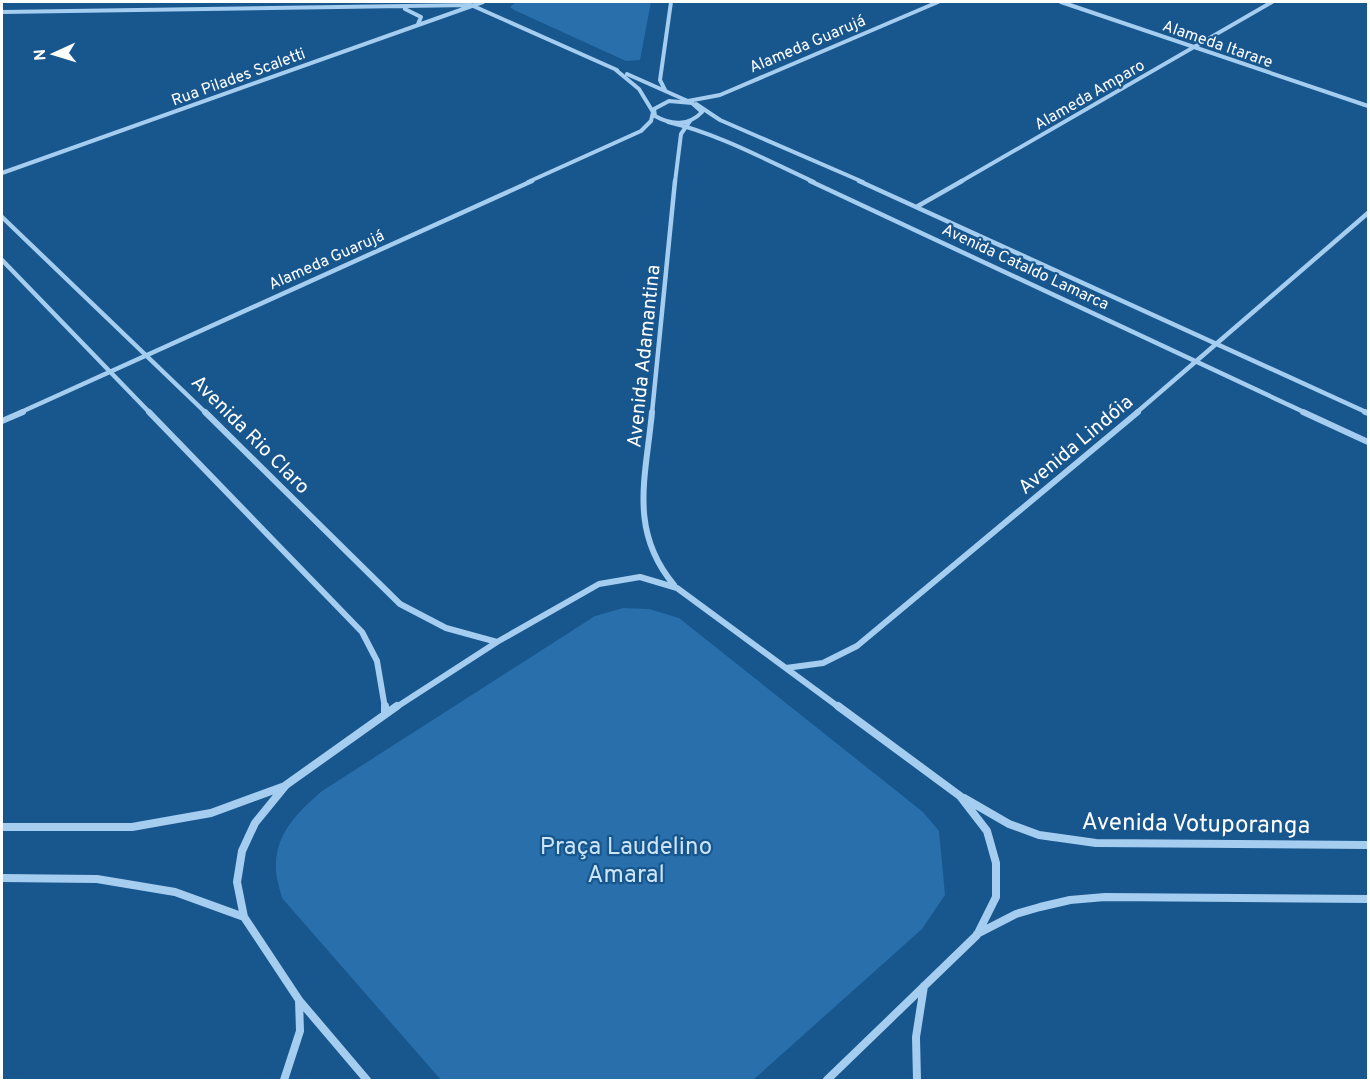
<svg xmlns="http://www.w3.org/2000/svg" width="1370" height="1082" font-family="Overpass,sans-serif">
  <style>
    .green { fill: #286fab }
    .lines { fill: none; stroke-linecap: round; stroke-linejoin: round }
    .minor-far3 { stroke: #a5cdef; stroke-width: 4 }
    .minor-far2 { stroke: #a5cdef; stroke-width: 4.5 }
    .minor-far1 { stroke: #a5cdef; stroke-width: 6 }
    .minor { stroke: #a5cdef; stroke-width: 8 }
    .labels { text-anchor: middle; stroke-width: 4.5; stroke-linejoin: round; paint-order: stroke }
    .far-street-label { font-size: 16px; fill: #fff; stroke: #18568e }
    .street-label { font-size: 20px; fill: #fff; stroke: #18568e }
    .near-street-label { font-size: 24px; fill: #fff; stroke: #18568e }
    .near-park-label { font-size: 24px; fill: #cbe5fb; stroke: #18568e }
  </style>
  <rect width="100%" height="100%" fill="#18568e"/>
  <path class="green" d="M 516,2 L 651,2 L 640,60 L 626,61 L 514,10 L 510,7 Z
    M 623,608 L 649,609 L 679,618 L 923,812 L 939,831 L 945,895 L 922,929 L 753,1080 L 441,1080 L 282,898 C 280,889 276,879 276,870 C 274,834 298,812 322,791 L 595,616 Z"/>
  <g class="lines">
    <path class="minor-far3" d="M 1061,2 L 1368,106
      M 405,9 L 421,17 L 418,24
      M 2,12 L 471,5 L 617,70
      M 627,74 L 690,102
      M 665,90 L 660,80 L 671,2
      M 669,101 L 692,103 L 702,112 C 689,126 671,125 655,116 L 654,109 Z
      M 688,101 L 720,95 L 938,2
      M 696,104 L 720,120 L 863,182
      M 668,122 C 719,134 766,160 814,182
      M 2,173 L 483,2
      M 528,182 L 641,131 L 651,121 L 653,112 L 639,89 L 616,70
      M 675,182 L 681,134 L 690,121
      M 960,182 L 1272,2"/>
    <path class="minor-far2" d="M 810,181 L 1306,413
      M 859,181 L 1368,413
      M 918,206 L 962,181
      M 2,217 L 206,413
      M 2,260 L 150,413
      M 19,413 L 532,181
      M 652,413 L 675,181
      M 1136,413 L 1368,213"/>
    <path class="minor-far1" d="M 149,412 L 362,632 L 377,661 L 385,708
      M 205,412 L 400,604 L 446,628 L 497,642
      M 652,412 C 646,477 628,530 674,585
      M 1303,412 L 1368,442
      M 1365,412 L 1368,413
      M 2,421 L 23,412
      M 786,668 L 823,663 L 857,646 L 1138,412
      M 395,708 L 497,642 L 599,584 L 640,577 L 677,588 L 840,708"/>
    <path class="minor" d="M 385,706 L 385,714
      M 964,798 L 1009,824 L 1039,835 L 1096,843 L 1368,845
      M 2,827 L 132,827 L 211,813 L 285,786
      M 2,878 L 97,879 L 175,892 L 244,917
      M 977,934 L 1016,914 L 1040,907 L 1070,900 L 1105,897 L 1368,899
      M 284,1080 L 300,1031 L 299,1000
      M 367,1080 L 299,1000 L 244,917 L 237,882 L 242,851 L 255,823 L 286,785 L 397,706
      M 827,1080 L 977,935 L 996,897 L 996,863 L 987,831 L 960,796 L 838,706
      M 917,1080 L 916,1037 L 924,986"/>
  </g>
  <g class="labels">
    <g class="far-street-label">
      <text transform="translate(807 43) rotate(-23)" y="6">Alameda Guarujá</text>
      <text transform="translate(1218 43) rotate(19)" y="6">Alameda Itarare</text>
      <text transform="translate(238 76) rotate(-20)" y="6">Rua Pilades Scaletti</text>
      <text transform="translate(1089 94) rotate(-30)" y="6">Alameda Amparo</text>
      <text transform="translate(326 259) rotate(-24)" y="6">Alameda Guarujá</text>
      <text transform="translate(1026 266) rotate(25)" y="6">Avenida Cataldo Lamarca</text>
    </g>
    <g class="street-label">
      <text transform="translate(643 356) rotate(-84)" y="7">Avenida Adamantina</text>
      <text transform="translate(251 434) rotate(45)" y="7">Avenida Rio Claro</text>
      <text transform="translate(1075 444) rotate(-40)" y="7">Avenida Lindóia</text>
    </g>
    <g class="near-street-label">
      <text transform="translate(1196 823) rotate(1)" y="8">Avenida Votuporanga</text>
    </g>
    <g class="near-park-label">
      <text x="626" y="854">Praça Laudelino<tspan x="626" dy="28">Amaral</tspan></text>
    </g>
  </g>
  <rect width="1370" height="1082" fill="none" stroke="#ffffff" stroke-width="6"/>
  <g transform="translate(54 54) rotate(266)" stroke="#18568e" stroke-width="4.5" paint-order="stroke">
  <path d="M0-4.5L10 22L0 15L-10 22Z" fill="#ffffff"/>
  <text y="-9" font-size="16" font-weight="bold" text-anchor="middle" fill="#ffffff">N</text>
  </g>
</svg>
